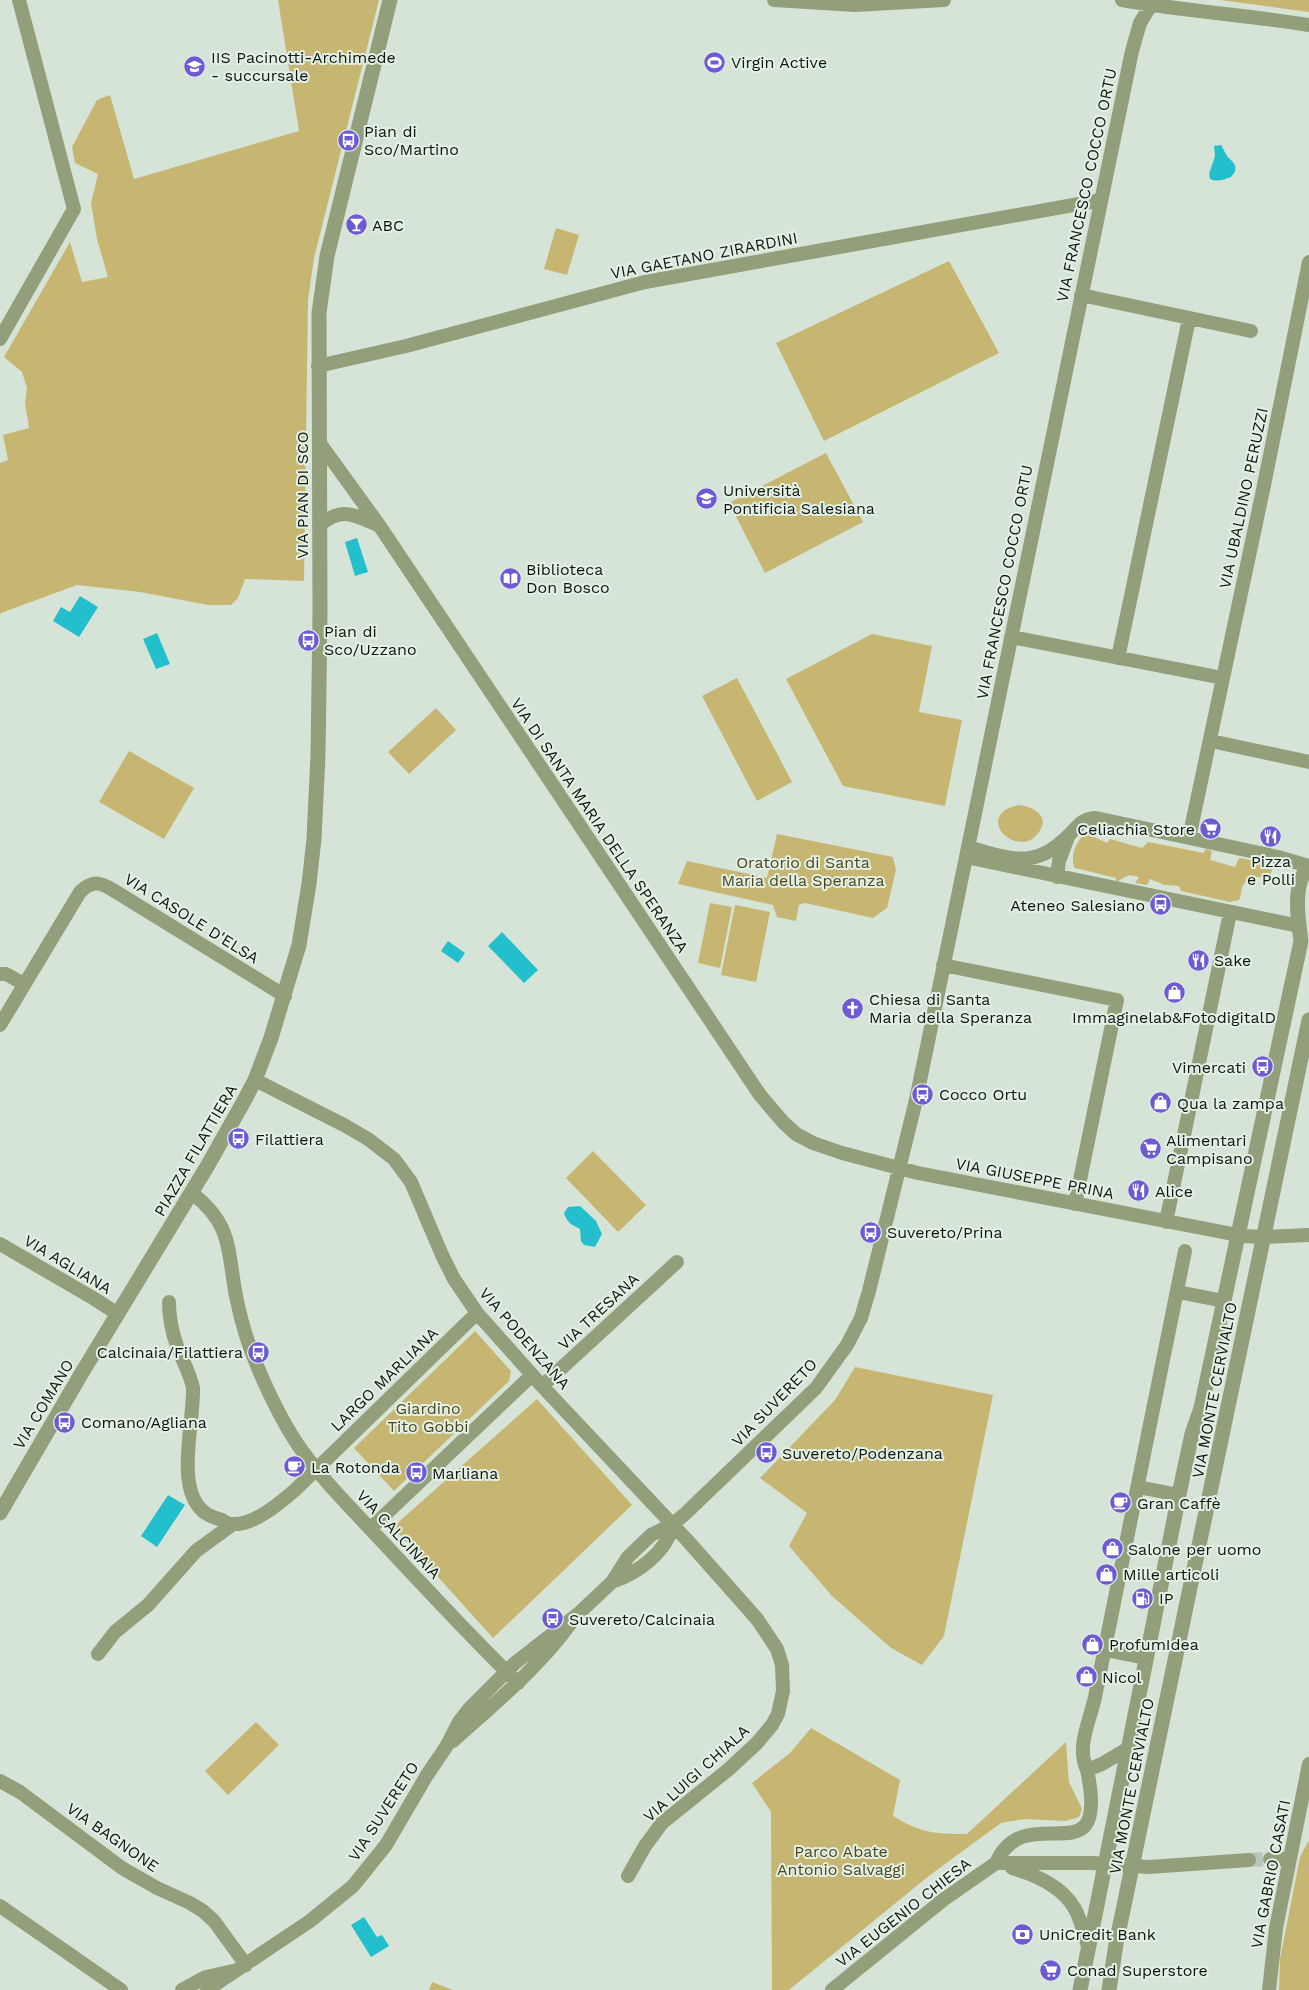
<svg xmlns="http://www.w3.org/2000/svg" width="1309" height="1990" font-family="'Work Sans',sans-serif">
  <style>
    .green { fill: #c7b671 }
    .water { fill: #24bfcd }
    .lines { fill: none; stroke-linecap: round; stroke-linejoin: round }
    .minor-tunnel { stroke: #b8c5ba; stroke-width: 14; stroke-dasharray: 14 7; stroke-linecap: butt }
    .minor { stroke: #929f7a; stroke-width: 14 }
    .tertiary { stroke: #929f7a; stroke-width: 15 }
    .labels { text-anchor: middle; stroke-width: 4; stroke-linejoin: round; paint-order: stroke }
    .poi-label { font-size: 16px; fill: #0f1410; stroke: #e3f1e5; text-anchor: start }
    .street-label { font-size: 16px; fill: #0f1410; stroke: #e3f1e5 }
    .park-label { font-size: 16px; fill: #4e441c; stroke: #e3f1e5 }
  </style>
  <rect width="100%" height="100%" fill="#d6e4d8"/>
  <path class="green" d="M 278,0 L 379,0 L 314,258 L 308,300 L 304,581 L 245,579 L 238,598 L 231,605 L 208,605 L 140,592 L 77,585 L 1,613 L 0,615 L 0,463 L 8,460 L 3,435 L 29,428 L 25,403 L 27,388 L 22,372 L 4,357 L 70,242 L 82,282 L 108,277 L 97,239 L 91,203 L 98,174 L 75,163 L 72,147 L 97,100 L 110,95 L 134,179 L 299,131 Z
    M 1220,0 L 1309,0 L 1309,12 Z
    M 556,228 L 579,235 L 567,275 L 544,269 Z
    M 949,261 L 999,353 L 824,441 L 776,343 Z
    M 826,453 L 863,522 L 765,573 L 729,503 Z
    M 872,634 L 932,646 L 919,712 L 962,720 L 945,806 L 843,786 L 786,679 Z
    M 737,678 L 792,782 L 757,801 L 702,696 Z
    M 436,708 L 456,730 L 409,774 L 388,752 Z
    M 129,751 L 194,788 L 164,839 L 99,802 Z
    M 1018,805 C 1032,806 1051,815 1039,832 C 1019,862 971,816 1018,805 Z
    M 1092,828 L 1096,828 L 1092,836 L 1107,843 L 1110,839 L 1142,848 L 1148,842 L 1204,853 L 1205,849 L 1212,851 L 1210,860 L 1235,867 L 1239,858 L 1273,864 L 1270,880 C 1260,875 1246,875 1242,888 C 1241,893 1241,896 1239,900 L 1230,902 L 1181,891 L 1179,886 L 1165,885 L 1150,879 L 1147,885 L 1135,883 L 1139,877 L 1129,875 L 1116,882 L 1116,878 L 1075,868 C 1068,855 1080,834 1092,828 Z
    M 777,834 L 893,857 L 896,870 L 887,908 L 873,918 L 805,903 L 799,905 L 796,921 L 777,917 L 773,905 L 678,884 L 687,861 L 767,878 Z
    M 710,903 L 732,907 L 720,968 L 698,963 Z
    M 735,905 L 770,912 L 756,982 L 721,975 Z
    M 593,1151 L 646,1205 L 618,1232 L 566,1178 Z
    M 475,1331 L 511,1371 L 509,1381 L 394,1491 L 354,1448 Z
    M 855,1367 L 993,1395 L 944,1636 L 922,1665 L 891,1648 L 832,1596 L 789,1546 L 807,1513 L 760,1478 L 835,1400 Z
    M 537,1399 L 632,1505 L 493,1638 L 393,1527 Z
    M 256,1722 L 279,1745 L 228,1795 L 205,1771 Z
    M 811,1728 L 900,1780 L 893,1816 C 921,1833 935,1834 967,1834 L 1066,1742 L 1069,1782 L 1082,1809 L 1079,1817 L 1066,1821 L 1024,1819 L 1001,1823 L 930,1875 L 789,1990 L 772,1990 L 771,1812 L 752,1783 L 790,1753 Z
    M 1309,1840 L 1309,1990 L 1279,1990 L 1280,1959 L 1300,1857 Z
    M 432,1982 L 453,1990 L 429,1990 Z"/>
  <path class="water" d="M 1221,145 C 1223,148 1225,153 1227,156 C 1234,163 1240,168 1231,177 C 1224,180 1217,182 1210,179 L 1209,174 L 1215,156 L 1214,146 Z
    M 357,538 L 368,572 L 355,576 L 345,542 Z
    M 80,596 L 98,607 L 79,637 L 53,621 L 61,607 L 70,612 Z
    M 157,633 L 170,664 L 156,669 L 143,639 Z
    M 502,932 L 538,970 L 524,983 L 488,946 Z
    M 448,941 L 465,953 L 458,963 L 441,951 Z
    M 580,1206 L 596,1221 L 602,1234 L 595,1247 L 584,1245 L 581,1241 L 580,1229 C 571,1224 567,1223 564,1213 L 568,1207 Z
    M 168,1495 L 185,1505 L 157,1547 L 141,1536 Z
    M 364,1917 L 377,1937 L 382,1935 L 389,1946 L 371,1957 L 351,1925 Z"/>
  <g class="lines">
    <path class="minor-tunnel" d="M 1249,1860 L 1270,1859"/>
    <path class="minor" d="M 774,0 L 855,5 L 944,0
      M 1122,0 C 1184,11 1247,15 1309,25
      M 1081,295 L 1251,331
      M 0,339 L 74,209 L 19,0
      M 318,366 L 406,346 L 645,282 L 1101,200
      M 319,442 L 379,525 L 760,1095 L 783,1122 L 796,1134 L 813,1143 L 842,1153 L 918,1173 L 1243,1236 L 1263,1237 L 1309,1235
      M 319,526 C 341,506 354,515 378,525
      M 1011,637 L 1223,678
      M 1118,658 L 1189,319
      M 1211,741 L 1309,762
      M 1189,838 L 1263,490 L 1309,262
      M 968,847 C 987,852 1010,861 1030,858 C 1044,856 1057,847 1067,837 C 1077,828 1081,818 1096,818 L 1278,857 L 1309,866
      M 966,857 L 1299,926
      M 1057,877 L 1059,861 L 1068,837
      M 943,965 L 1117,1000 L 1075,1204
      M 0,974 L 6,974 L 24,984
      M 0,1025 L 80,892 C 92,880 100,882 113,890 L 285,996
      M 255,1080 L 344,1125 L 368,1139 L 394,1159 L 411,1182 L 442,1255 L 454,1279 L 477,1313 L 542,1386 L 687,1540 L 757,1619 L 777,1649 L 782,1665 L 783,1691 L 778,1714 L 772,1725 L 757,1743 L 729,1769 L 662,1823 L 645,1846 L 628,1876
      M 192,1193 C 233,1225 227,1249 236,1296 C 241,1321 248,1345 258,1368 C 269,1394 282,1421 298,1445 C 324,1483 359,1516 390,1550 C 432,1595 474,1640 518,1683
      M 1166,1222 L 1230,913
      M 0,1244 L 93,1298 L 118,1314
      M 1178,1292 L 1224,1301
      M 169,1302 C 169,1317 172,1332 177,1346 C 182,1360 190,1373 193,1388 C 194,1421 177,1481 199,1507 C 205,1515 213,1517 222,1520 C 225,1522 229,1524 232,1524 C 253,1526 280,1503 295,1490 L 477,1313
      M 542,1386 L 677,1262
      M 1138,1487 L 1179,1495
      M 370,1529 L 532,1375
      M 612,1582 C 638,1573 667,1552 673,1524
      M 1105,1650 L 1146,1658
      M 98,1654 L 115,1632 L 148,1605 L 196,1551 L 233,1524
      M 453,1741 C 494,1704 537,1669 570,1624
      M 1087,1770 C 1076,1746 1090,1721 1095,1697 L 1185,1251
      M 0,1781 L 20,1792 L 122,1868 L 157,1888 L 190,1903 L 203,1911 L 214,1921 L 246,1965
      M 1270,1859 L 1289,1859
      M 996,1863 L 1092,1863 L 1149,1867 L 1249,1860
      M 996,1863 C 1026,1795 1111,1883 1087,1770 L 1102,1764 L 1127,1749
      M 1012,1868 C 1036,1875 1062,1886 1075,1909 C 1081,1920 1084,1934 1088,1946
      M 0,1906 L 121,1990
      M 182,1990 L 206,1977 L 233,1971
      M 207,1990 L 310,1921 L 353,1886 L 386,1845 L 427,1775 L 446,1747 L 459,1722 L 469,1709 L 515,1663 L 578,1614 L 612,1582 L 628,1557 L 651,1535 L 673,1524 L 686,1513 L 816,1388 L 847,1345 L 861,1318 L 869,1291 L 916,1100 L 1132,51 L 1140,23 L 1154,0
      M 832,1990 L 943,1900 L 996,1863
      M 1269,1990 L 1276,1928 L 1309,1764"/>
    <path class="tertiary" d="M 0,1513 L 80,1376 L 208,1165 L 244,1101 L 255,1080 L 271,1038 L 299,945 L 309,884 L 314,839 L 318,755 L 320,613 L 319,313 L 327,256 L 390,0
      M 1080,1990 L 1181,1485 L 1192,1434 L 1201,1408 L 1301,941 C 1298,920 1292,882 1309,867
      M 1109,1990 L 1116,1944 C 1180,1636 1244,1327 1309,1020"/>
  </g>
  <defs>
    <symbol id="stadium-disc" viewBox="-11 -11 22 22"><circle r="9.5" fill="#6d5ad4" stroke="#e3f1e5"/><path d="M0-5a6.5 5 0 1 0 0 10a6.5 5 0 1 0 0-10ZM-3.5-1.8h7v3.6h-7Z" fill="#fff"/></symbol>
    <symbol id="school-disc" viewBox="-11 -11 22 22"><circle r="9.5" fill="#6d5ad4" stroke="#e3f1e5"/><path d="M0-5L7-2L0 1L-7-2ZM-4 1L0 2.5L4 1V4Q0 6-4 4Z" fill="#fff"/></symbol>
    <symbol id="bus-disc" viewBox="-11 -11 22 22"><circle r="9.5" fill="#6d5ad4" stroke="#e3f1e5"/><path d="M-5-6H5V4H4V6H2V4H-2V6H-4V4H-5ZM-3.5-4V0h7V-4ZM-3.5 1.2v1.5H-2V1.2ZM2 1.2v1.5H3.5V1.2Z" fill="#fff"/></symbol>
    <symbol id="bar-disc" viewBox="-11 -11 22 22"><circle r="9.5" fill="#6d5ad4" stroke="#e3f1e5"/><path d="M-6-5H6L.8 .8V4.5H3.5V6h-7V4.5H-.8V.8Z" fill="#fff"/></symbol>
    <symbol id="university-disc" viewBox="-11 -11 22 22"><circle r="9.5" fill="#6d5ad4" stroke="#e3f1e5"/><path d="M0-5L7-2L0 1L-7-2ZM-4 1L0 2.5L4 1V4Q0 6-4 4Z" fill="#fff"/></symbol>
    <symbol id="library-disc" viewBox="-11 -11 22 22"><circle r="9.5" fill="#6d5ad4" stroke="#e3f1e5"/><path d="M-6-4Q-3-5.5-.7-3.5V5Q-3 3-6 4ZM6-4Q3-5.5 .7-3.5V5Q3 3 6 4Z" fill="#fff"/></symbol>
    <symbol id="supermarket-disc" viewBox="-11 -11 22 22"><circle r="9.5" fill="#6d5ad4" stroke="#e3f1e5"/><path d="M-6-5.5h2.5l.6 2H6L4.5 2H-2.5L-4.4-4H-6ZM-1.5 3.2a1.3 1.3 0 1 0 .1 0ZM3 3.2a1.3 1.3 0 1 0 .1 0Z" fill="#fff"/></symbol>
    <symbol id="restaurant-disc" viewBox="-11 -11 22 22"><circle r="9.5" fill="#6d5ad4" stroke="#e3f1e5"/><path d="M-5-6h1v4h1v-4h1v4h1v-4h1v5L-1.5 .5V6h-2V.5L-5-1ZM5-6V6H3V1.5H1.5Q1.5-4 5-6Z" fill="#fff"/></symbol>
    <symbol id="shop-disc" viewBox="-11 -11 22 22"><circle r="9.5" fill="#6d5ad4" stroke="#e3f1e5"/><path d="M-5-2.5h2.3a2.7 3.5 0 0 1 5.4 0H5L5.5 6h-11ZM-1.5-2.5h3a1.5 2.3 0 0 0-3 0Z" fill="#fff"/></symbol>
    <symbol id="church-disc" viewBox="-11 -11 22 22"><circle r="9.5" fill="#6d5ad4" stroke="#e3f1e5"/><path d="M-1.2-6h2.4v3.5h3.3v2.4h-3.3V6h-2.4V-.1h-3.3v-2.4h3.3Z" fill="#fff"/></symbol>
    <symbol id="cafe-disc" viewBox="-11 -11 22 22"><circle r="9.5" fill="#6d5ad4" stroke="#e3f1e5"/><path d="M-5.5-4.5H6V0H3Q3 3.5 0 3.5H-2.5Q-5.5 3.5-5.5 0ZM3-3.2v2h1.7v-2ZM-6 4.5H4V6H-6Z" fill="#fff"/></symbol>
    <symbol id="fuel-disc" viewBox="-11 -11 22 22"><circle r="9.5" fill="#6d5ad4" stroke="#e3f1e5"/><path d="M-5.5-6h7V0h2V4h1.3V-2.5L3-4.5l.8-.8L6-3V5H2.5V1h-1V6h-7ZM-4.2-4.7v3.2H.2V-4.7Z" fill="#fff"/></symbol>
    <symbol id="bank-disc" viewBox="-11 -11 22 22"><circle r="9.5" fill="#6d5ad4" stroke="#e3f1e5"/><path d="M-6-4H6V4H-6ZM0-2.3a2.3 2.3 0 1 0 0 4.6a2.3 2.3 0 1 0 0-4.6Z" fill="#fff"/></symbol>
  </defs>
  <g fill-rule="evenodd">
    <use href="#stadium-disc" x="702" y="50" width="25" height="25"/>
    <use href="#school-disc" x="182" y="54" width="25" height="25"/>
    <use href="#bus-disc" x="336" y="128" width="25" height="25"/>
    <use href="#bar-disc" x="344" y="212" width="25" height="25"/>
    <use href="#university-disc" x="694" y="486" width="25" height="25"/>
    <use href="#library-disc" x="498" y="566" width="25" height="25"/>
    <use href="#bus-disc" x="296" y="628" width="25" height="25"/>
    <use href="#supermarket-disc" x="1198" y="816" width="25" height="25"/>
    <use href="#restaurant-disc" x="1258" y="824" width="25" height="25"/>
    <use href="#bus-disc" x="1148" y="892" width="25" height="25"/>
    <use href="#restaurant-disc" x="1186" y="948" width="25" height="25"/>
    <use href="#shop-disc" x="1162" y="980" width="25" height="25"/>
    <use href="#church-disc" x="840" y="996" width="25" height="25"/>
    <use href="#bus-disc" x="1250" y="1054" width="25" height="25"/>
    <use href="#bus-disc" x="910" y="1082" width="25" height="25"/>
    <use href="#shop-disc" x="1148" y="1090" width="25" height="25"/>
    <use href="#bus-disc" x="226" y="1126" width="25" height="25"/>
    <use href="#supermarket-disc" x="1138" y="1136" width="25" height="25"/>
    <use href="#restaurant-disc" x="1126" y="1178" width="25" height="25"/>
    <use href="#bus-disc" x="858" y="1220" width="25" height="25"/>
    <use href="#bus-disc" x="246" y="1340" width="25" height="25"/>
    <use href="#bus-disc" x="52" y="1410" width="25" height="25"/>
    <use href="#bus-disc" x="754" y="1440" width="25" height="25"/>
    <use href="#cafe-disc" x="282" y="1454" width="25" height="25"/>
    <use href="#bus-disc" x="404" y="1460" width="25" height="25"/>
    <use href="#cafe-disc" x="1108" y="1490" width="25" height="25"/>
    <use href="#shop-disc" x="1100" y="1536" width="25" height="25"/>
    <use href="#shop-disc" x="1094" y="1562" width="25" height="25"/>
    <use href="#fuel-disc" x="1130" y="1586" width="25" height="25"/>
    <use href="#bus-disc" x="540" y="1606" width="25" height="25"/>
    <use href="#shop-disc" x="1080" y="1632" width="25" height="25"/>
    <use href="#shop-disc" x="1074" y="1664" width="25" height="25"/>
    <use href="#bank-disc" x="1010" y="1922" width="25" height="25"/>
    <use href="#supermarket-disc" x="1038" y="1958" width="25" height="25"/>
  </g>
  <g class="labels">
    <g class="poi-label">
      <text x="211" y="63">IIS Pacinotti-Archimede<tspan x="211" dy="18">- succursale</tspan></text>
      <text x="731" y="68">Virgin Active</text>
      <text x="364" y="137">Pian di<tspan x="364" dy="18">Sco/Martino</tspan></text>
      <text x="372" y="231">ABC</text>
      <text x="723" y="496">Università<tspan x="723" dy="18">Pontificia Salesiana</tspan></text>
      <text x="526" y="575">Biblioteca<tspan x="526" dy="18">Don Bosco</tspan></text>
      <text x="324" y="637">Pian di<tspan x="324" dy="18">Sco/Uzzano</tspan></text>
      <text x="1195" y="835" text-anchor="end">Celiachia Store</text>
      <text x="1271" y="867" text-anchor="middle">Pizza<tspan x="1271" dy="18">e Polli</tspan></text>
      <text x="1145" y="911" text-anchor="end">Ateneo Salesiano</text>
      <text x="1214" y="966">Sake</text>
      <text x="869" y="1005">Chiesa di Santa<tspan x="869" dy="18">Maria della Speranza</tspan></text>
      <text x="1174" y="1023" text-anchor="middle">Immaginelab&amp;FotodigitalD</text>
      <text x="1246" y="1073" text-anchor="end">Vimercati</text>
      <text x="939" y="1100">Cocco Ortu</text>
      <text x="1177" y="1109">Qua la zampa</text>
      <text x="255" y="1145">Filattiera</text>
      <text x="1166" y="1146">Alimentari<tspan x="1166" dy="18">Campisano</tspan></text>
      <text x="1155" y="1197">Alice</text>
      <text x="887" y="1238">Suvereto/Prina</text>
      <text x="243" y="1358" text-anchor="end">Calcinaia/Filattiera</text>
      <text x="81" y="1428">Comano/Agliana</text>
      <text x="782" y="1459">Suvereto/Podenzana</text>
      <text x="311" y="1473">La Rotonda</text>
      <text x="432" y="1479">Marliana</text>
      <text x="1137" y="1509">Gran Caffè</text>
      <text x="1128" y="1555">Salone per uomo</text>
      <text x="1123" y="1580">Mille articoli</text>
      <text x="1159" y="1604">IP</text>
      <text x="569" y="1625">Suvereto/Calcinaia</text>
      <text x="1109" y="1650">ProfumIdea</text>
      <text x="1102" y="1683">Nicol</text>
      <text x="1039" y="1940">UniCredit Bank</text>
      <text x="1067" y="1976">Conad Superstore</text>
    </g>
    <g class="street-label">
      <text transform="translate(1086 185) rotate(-78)" y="6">VIA FRANCESCO COCCO ORTU</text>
      <text transform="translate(704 255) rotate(-11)" y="6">VIA GAETANO ZIRARDINI</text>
      <text transform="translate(302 495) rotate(-90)" y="6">VIA PIAN DI SCO</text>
      <text transform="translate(1243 498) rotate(-78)" y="6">VIA UBALDINO PERUZZI</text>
      <text transform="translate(1004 582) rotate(-79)" y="6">VIA FRANCESCO COCCO ORTU</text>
      <text transform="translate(600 825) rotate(56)" y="6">VIA DI SANTA MARIA DELLA SPERANZA</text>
      <text transform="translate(192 918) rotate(32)" y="6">VIA CASOLE D'ELSA</text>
      <text transform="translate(195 1150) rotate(-60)" y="6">PIAZZA FILATTIERA</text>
      <text transform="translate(1035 1178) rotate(11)" y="6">VIA GIUSEPPE PRINA</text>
      <text transform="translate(68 1264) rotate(31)" y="6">VIA AGLIANA</text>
      <text transform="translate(598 1311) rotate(-43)" y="6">VIA TRESANA</text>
      <text transform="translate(525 1338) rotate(49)" y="6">VIA PODENZANA</text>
      <text transform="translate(384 1379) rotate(-44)" y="6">LARGO MARLIANA</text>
      <text transform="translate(1214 1390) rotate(-79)" y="6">VIA MONTE CERVIALTO</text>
      <text transform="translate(774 1402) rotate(-46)" y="6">VIA SUVERETO</text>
      <text transform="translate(43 1404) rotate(-59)" y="6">VIA COMANO</text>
      <text transform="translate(399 1534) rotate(47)" y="6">VIA CALCINAIA</text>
      <text transform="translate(696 1773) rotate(-42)" y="6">VIA LUIGI CHIALA</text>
      <text transform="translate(1131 1786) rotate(-79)" y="6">VIA MONTE CERVIALTO</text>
      <text transform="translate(383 1811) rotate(-57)" y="6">VIA SUVERETO</text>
      <text transform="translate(113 1837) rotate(35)" y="6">VIA BAGNONE</text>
      <text transform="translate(1270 1874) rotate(-79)" y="6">VIA GABRIO CASATI</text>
      <text transform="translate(903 1912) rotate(-38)" y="6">VIA EUGENIO CHIESA</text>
    </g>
    <g class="park-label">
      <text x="803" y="868">Oratorio di Santa<tspan x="803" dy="18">Maria della Speranza</tspan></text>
      <text x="428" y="1414">Giardino<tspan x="428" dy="18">Tito Gobbi</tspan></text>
      <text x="841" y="1857">Parco Abate<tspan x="841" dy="18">Antonio Salvaggi</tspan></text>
    </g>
  </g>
</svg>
